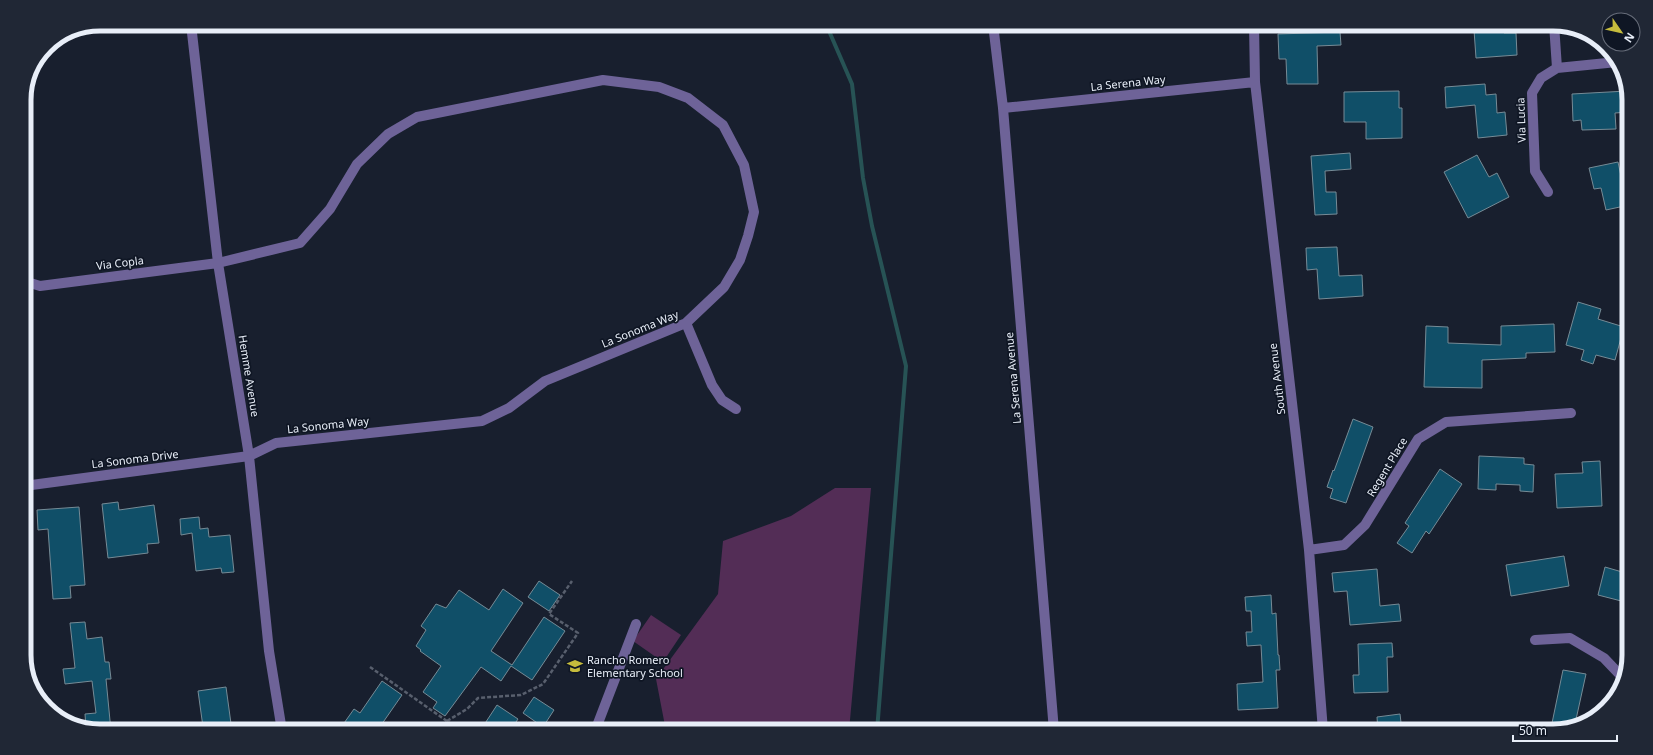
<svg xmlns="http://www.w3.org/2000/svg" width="1653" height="755" font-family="'Noto Sans',sans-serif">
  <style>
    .green { fill: #532d56 }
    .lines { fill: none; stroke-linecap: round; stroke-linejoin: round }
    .stream { stroke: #275355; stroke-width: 4 }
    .building { fill: #104f68; stroke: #768b96 }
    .path { stroke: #585f6d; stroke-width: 2.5; stroke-dasharray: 4 2; stroke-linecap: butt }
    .minor { stroke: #6e6398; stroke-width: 10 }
    .labels { text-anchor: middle; stroke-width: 3.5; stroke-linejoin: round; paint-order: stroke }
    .street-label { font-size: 11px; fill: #e8eef8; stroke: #0f1624 }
    .poi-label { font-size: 11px; fill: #e8eef8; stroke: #0f1624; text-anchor: start }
    .rim { fill: none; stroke: #e8eef8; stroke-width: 5 }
  </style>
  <rect width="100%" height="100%" fill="#181f2e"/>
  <path class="green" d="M 835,488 L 871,488 L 849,731 L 666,731 L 656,679 L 718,594 L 723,541 L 791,516 Z
    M 651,615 L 681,635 L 663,662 L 633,641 Z"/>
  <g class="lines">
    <path class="stream" d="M 826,24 L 852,84 L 863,178 L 872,226 L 906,366 L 877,731"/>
  </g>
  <path class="building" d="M 1481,24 L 1503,24 L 1504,33 L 1516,33 L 1517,55 L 1476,58 L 1474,30 L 1481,29 Z
    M 1340,32 L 1341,45 L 1317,46 L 1318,84 L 1287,84 L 1286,59 L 1279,59 L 1278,34 Z
    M 1485,84 L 1486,95 L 1496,94 L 1497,113 L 1505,112 L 1507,135 L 1478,138 L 1475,105 L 1446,108 L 1445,87 Z
    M 1399,91 L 1399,108 L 1402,108 L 1402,138 L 1366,139 L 1366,122 L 1344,122 L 1344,92 Z
    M 1627,91 L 1629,112 L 1615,113 L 1616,129 L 1582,130 L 1581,120 L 1573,121 L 1572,94 Z
    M 1350,153 L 1351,169 L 1325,171 L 1326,192 L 1336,192 L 1337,214 L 1315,215 L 1311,156 Z
    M 1477,155 L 1489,177 L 1497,173 L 1509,197 L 1468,218 L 1444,172 Z
    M 1618,162 L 1625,195 L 1629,194 L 1629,205 L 1606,210 L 1601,188 L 1594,189 L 1589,168 Z
    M 1337,247 L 1339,276 L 1362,275 L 1363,296 L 1319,299 L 1317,269 L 1307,270 L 1306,248 Z
    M 1578,302 L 1601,309 L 1598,319 L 1624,327 L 1615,360 L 1596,355 L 1593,364 L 1581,360 L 1584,350 L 1566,345 Z
    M 1554,324 L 1555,352 L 1526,353 L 1526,358 L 1482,360 L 1482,388 L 1424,387 L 1426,326 L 1448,327 L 1448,343 L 1501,345 L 1501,326 Z
    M 1353,419 L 1373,427 L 1346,503 L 1330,498 L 1333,489 L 1327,487 L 1333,470 L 1334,471 Z
    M 1479,456 L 1524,458 L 1524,464 L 1534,465 L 1533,492 L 1520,491 L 1520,485 L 1496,484 L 1496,490 L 1478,489 Z
    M 1600,461 L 1602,506 L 1557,508 L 1555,474 L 1583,473 L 1582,462 Z
    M 1440,469 L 1462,484 L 1429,534 L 1426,531 L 1412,553 L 1397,543 L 1409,526 L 1405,523 Z
    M 118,502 L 119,510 L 154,505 L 159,543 L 147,544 L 148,553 L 108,558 L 102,504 Z
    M 79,507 L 85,585 L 70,586 L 71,598 L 53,599 L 48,529 L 38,530 L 37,510 Z
    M 199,517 L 200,529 L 208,528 L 209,537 L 230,535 L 234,572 L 222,573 L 221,568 L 196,571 L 192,533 L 181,535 L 180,519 Z
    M 1564,556 L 1569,586 L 1511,596 L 1506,565 Z
    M 1605,567 L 1629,574 L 1629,603 L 1598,595 Z
    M 1377,569 L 1380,606 L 1399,604 L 1401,621 L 1350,625 L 1347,591 L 1334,592 L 1332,573 Z
    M 539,581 L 560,595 L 549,611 L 528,597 Z
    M 503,589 L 523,603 L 491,651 L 512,665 L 544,617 L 565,631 L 532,680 L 511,666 L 501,681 L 481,667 L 445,716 L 433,708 L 437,702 L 423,692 L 441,666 L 420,651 L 421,650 L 416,646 L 426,630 L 421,626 L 436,604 L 446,608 L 459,590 L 489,610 Z
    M 1271,595 L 1272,614 L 1276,613 L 1278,655 L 1279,655 L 1280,670 L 1276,670 L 1278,708 L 1238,710 L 1237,684 L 1263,682 L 1261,645 L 1247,646 L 1246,632 L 1252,632 L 1251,611 L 1246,611 L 1245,597 Z
    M 85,622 L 87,639 L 102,637 L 105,662 L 109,662 L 111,679 L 106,679 L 111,731 L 86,728 L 85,714 L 96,713 L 92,681 L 65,684 L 63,669 L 75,668 L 70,623 Z
    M 1392,643 L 1393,657 L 1387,657 L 1388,692 L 1354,693 L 1353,675 L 1359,675 L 1358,644 Z
    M 1563,670 L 1586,674 L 1575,724 L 1557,730 L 1551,728 Z
    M 382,681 L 402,695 L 377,731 L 350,731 L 342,726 L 354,709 L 360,713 Z
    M 226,687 L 232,731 L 220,731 L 219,725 L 203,727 L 198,691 Z
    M 534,697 L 554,710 L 543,727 L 523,713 Z
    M 497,705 L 518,719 L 510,731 L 480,731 Z
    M 1400,714 L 1402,731 L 1378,731 L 1377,717 Z"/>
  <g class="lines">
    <path class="path" d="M 370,667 L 461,731
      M 447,721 L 467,709 L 478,698 L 521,695 L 543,684 L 578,633 L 549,614 L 572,581"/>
    <path class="minor" d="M 191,24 L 218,263 L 249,456 L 269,651 L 282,731
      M 993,24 L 1003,108 L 1054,731
      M 1254,24 L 1255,82 L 1309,550 L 1323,731
      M 1554,24 L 1557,68
      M 1003,108 L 1255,82
      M 1548,192 L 1535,171 L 1532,93 L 1541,78 L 1557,68 L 1617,62
      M 24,281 L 40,286 L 218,263 L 300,243 L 330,209 L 357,164 L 388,134 L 417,117 L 603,80 L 659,87 L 688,98 L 723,125 L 744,165 L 754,212 L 748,236 L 740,260 L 724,287 L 686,323 L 545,381 L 509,408 L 482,421 L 276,443 L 249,456 L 24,486
      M 686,323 L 712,385 L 722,400 L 736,409
      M 1309,550 L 1344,545 L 1365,525 L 1418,439 L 1446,422 L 1571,413
      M 1535,640 L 1570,638 L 1604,658 L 1624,679
      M 24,653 L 25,663
      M 595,731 L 636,624"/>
  </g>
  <defs>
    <symbol id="school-bare" viewBox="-9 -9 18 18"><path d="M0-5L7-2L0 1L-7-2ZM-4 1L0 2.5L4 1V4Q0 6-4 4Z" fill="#c6bc3d" stroke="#0f1624" stroke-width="2.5" paint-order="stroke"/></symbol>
  </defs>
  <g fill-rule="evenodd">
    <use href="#school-bare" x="564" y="655" width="22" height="22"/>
  </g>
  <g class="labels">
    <g class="street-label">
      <text transform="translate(1128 83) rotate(-6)" y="4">La Serena Way</text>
      <text transform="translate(1521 120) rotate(-92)" y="4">Via Lucia</text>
      <text transform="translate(120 263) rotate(-7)" y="4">Via Copla</text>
      <text transform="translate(640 329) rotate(-22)" y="4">La Sonoma Way</text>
      <text transform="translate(249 376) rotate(81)" y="4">Hemme Avenue</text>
      <text transform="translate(1013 378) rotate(-95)" y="4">La Serena Avenue</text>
      <text transform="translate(1277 379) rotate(-97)" y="4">South Avenue</text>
      <text transform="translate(328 425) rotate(-6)" y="4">La Sonoma Way</text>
      <text transform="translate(135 459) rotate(-7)" y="4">La Sonoma Drive</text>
      <text transform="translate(1387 467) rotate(-59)" y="4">Regent Place</text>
    </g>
    <g class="poi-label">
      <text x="587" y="664">Rancho Romero<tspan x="587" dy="13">Elementary School</tspan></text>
    </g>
  </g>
  <path d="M0 0H1653V755H0ZM100 31H1553A69 69 0 0 1 1622 100V655A69 69 0 0 1 1553 724H100A69 69 0 0 1 31 655V100A69 69 0 0 1 100 31Z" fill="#202735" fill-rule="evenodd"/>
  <path class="rim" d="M100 31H1553A69 69 0 0 1 1622 100V655A69 69 0 0 1 1553 724H100A69 69 0 0 1 31 655V100A69 69 0 0 1 100 31Z"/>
  <g transform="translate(1621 32) rotate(124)"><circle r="19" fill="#0f1624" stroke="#666c79"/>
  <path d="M0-3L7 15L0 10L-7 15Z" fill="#c6bc3d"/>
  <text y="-6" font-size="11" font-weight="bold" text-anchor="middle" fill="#e8eef8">N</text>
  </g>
  <path d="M1513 735v6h104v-6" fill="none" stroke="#e8eef8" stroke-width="2"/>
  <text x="1519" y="735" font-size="12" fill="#e8eef8" stroke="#0f1624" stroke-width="3" paint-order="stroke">50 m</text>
</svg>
